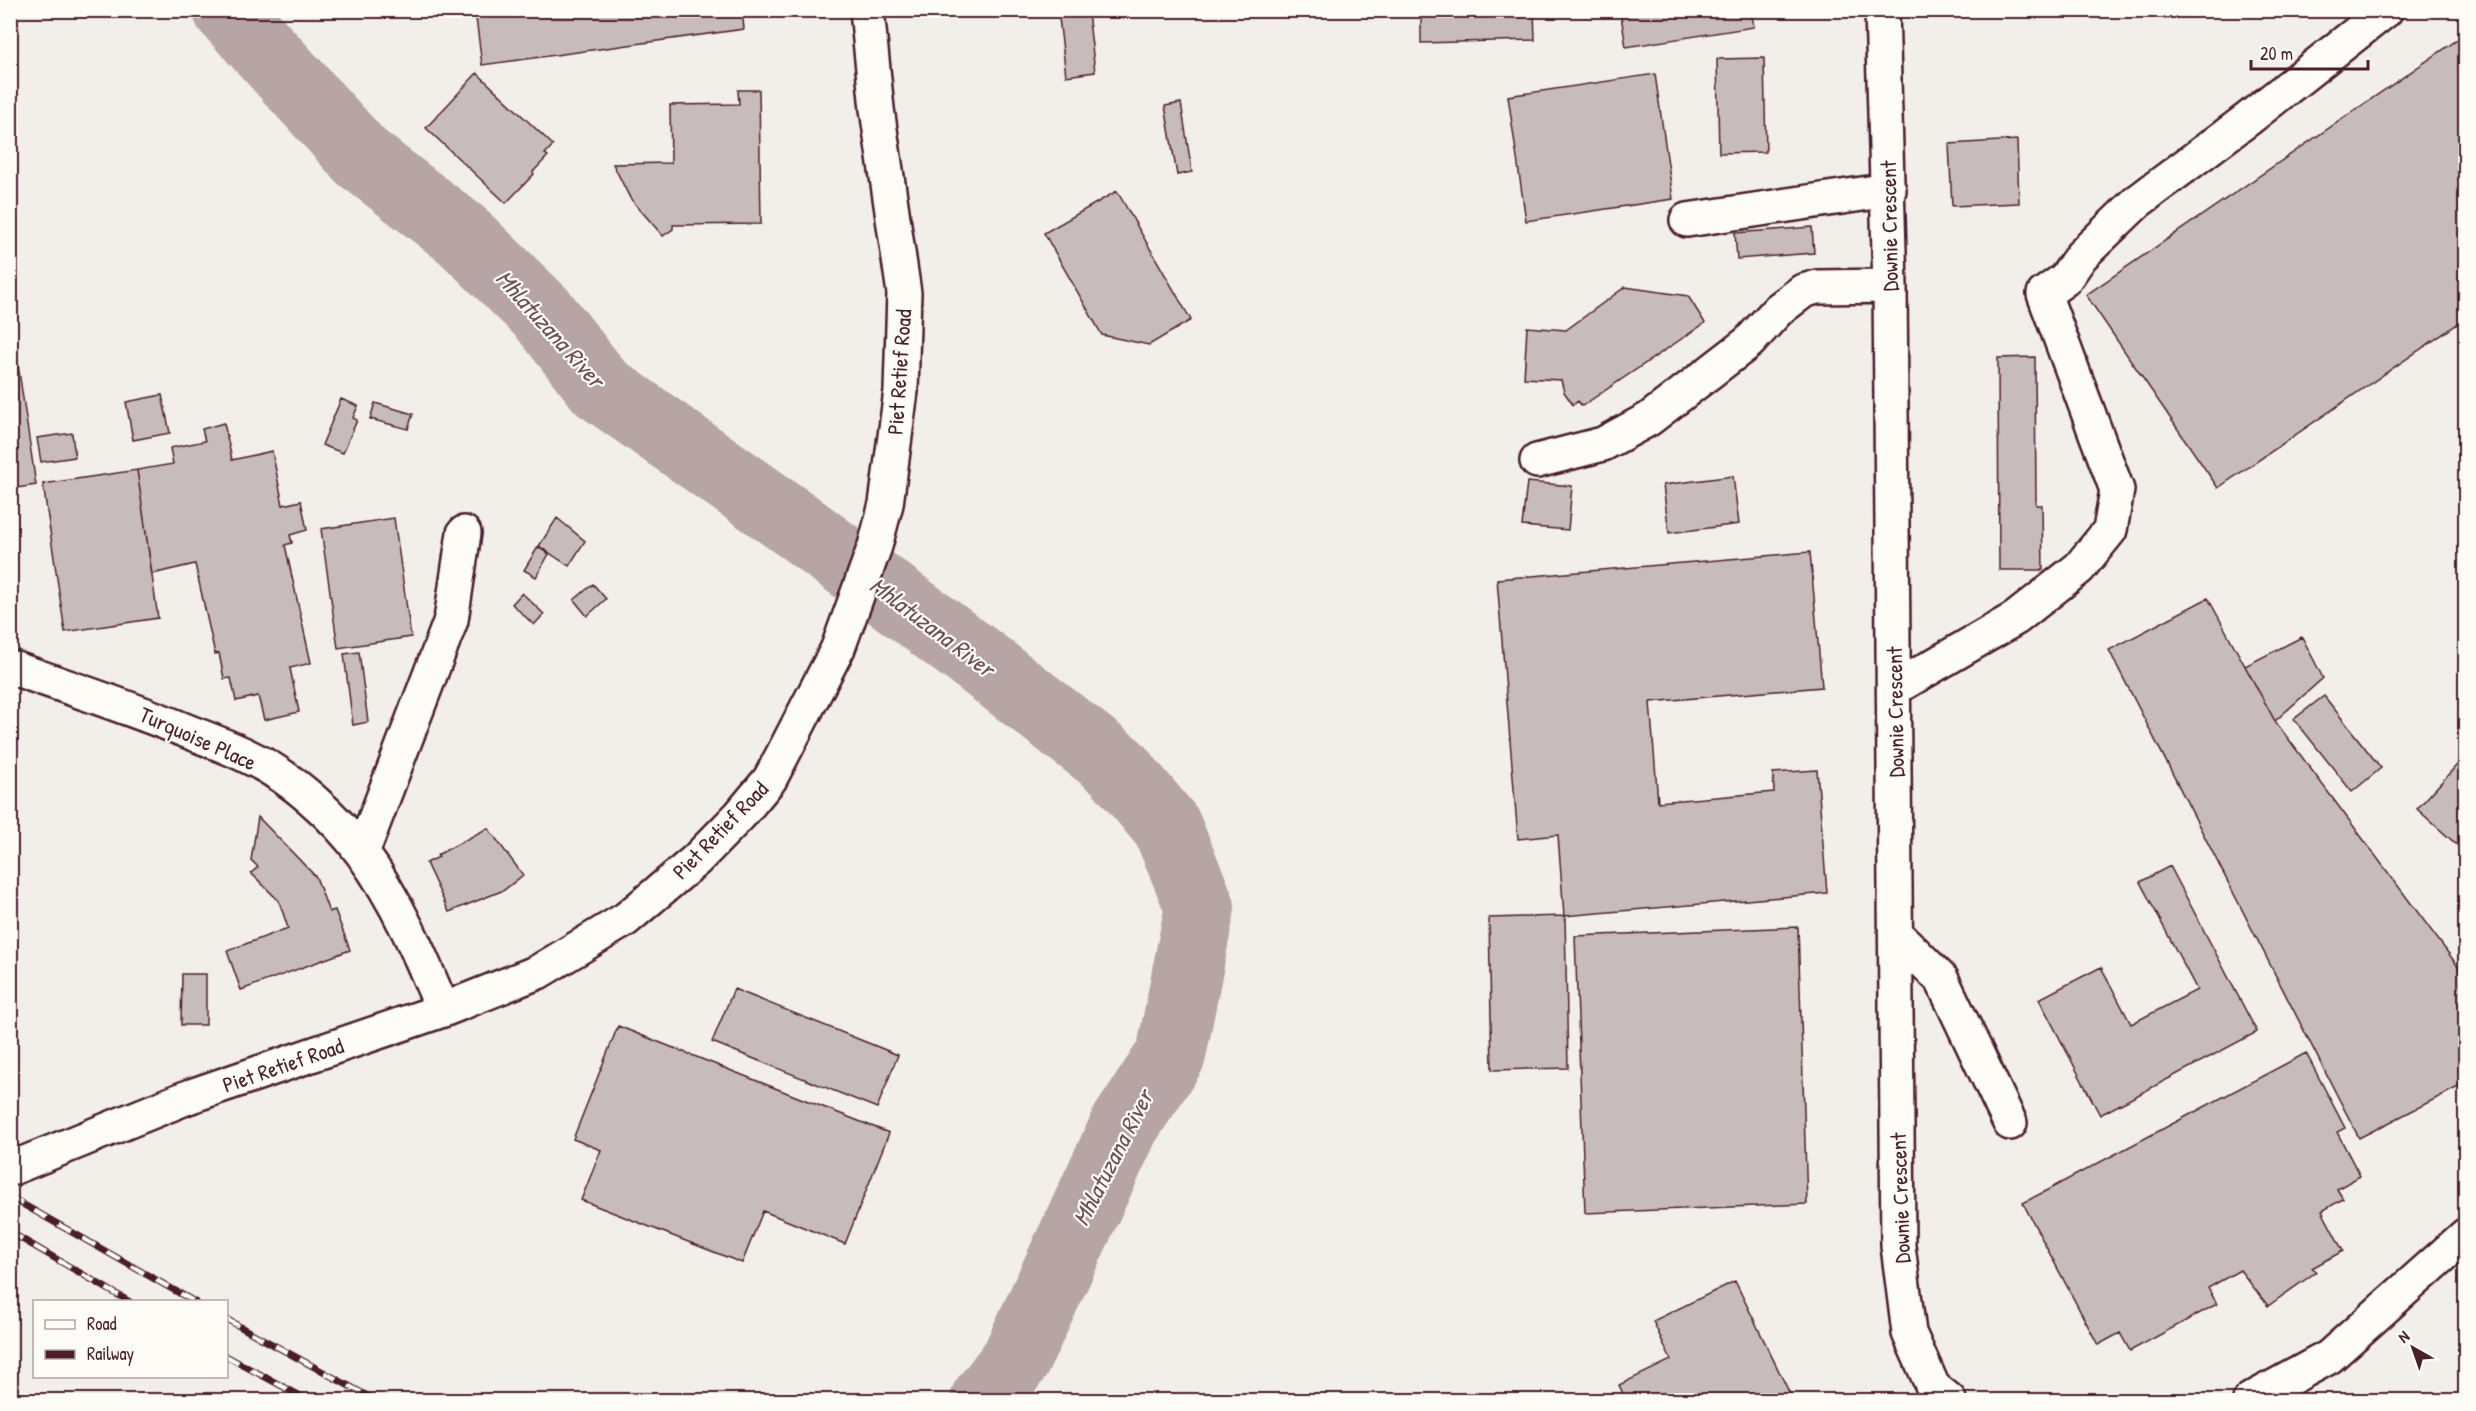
<svg xmlns="http://www.w3.org/2000/svg" width="2476" height="1411" font-family="'Patrick Hand',sans-serif">
  <style>
    .lines { fill: none; stroke-linecap: round; stroke-linejoin: round }
    .river { stroke: #b7a5a6; stroke-width: 70 }
    .building { fill: #c8bbbb; stroke: #4a1f2b; stroke-width: 1.5 }
    .minor-casing { stroke: #4a1f2b; stroke-width: 38 }
    .minor { stroke: #fdfcf7; stroke-width: 33 }
    .rail-casing { stroke: #4a1f2b; stroke-width: 7 }
    .rail { stroke: #fdfcf7; stroke-width: 4.5; stroke-dasharray: 14; stroke-linecap: butt }
    .labels { text-anchor: middle; stroke-width: 4.5; stroke-linejoin: round; paint-order: stroke }
    .street-label { font-size: 22px; fill: #4a1f2b; stroke: #fdfcf7 }
    .water-label { font-size: 24px; font-style: italic; fill: #704e56; stroke: #fdfcf7 }
  </style>
  <rect width="100%" height="100%" fill="#f2efeb"/>
  <filter id="ink" filterUnits="userSpaceOnUse"><feTurbulence type="fractalNoise" baseFrequency=".0167" numOctaves="2"/><feDisplacementMap in="SourceGraphic" scale="12" xChannelSelector="R" yChannelSelector="G"/><feConvolveMatrix kernelMatrix="1 2 1 2 8 2 1 2 1" color-interpolation-filters="sRGB"/></filter>
  <g filter="url(#ink)">
    <g class="lines">
      <path class="river" d="M 228,10 L 361,157 L 462,235 L 543,314 L 600,387 L 799,527 L 981,662 L 1117,767 L 1167,827 L 1200,907 L 1171,1055 L 1125,1125 L 1016,1359 L 985,1400"/>
    </g>
    <path class="building" d="M 475,10 L 742,10 L 744,29 L 482,65 Z
      M 1058,10 L 1103,10 L 1088,12 L 1095,72 L 1066,76 Z
      M 1421,10 L 1534,10 L 1535,40 L 1421,43 Z
      M 1620,10 L 1751,10 L 1754,27 L 1626,47 Z
      M 2466,34 L 2466,318 L 2218,488 L 2086,295 Z
      M 1764,58 L 1766,152 L 1719,153 L 1717,59 Z
      M 477,73 L 553,145 L 545,154 L 548,156 L 533,172 L 534,174 L 506,203 L 426,128 Z
      M 1655,74 L 1673,199 L 1526,221 L 1508,96 Z
      M 738,90 L 759,90 L 761,224 L 673,225 L 673,229 L 663,236 L 630,198 L 613,164 L 671,163 L 670,105 L 739,104 Z
      M 1181,103 L 1192,172 L 1177,175 L 1165,106 Z
      M 2017,140 L 2019,203 L 1952,206 L 1949,144 Z
      M 1117,191 L 1191,320 L 1149,345 L 1102,335 L 1044,233 Z
      M 1812,227 L 1814,253 L 1737,259 L 1735,233 Z
      M 1625,287 L 1688,296 L 1705,323 L 1582,406 L 1578,401 L 1573,405 L 1564,392 L 1561,380 L 1524,378 L 1527,327 L 1566,330 Z
      M 10,311 L 36,485 L 10,489 Z
      M 2035,357 L 2036,505 L 2042,505 L 2043,570 L 1999,570 L 1998,358 Z
      M 162,395 L 170,433 L 133,440 L 126,402 Z
      M 341,399 L 358,406 L 353,418 L 357,420 L 343,453 L 322,445 Z
      M 375,403 L 413,414 L 408,429 L 370,419 Z
      M 224,423 L 232,460 L 272,451 L 283,505 L 301,501 L 307,530 L 290,535 L 292,543 L 285,545 L 311,663 L 290,668 L 299,712 L 264,720 L 258,696 L 236,701 L 231,678 L 224,679 L 219,653 L 215,654 L 195,564 L 152,574 L 137,470 L 173,464 L 170,448 L 205,441 L 202,429 Z
      M 72,433 L 75,457 L 41,462 L 37,438 Z
      M 137,470 L 158,618 L 65,632 L 43,484 Z
      M 1733,476 L 1739,524 L 1669,533 L 1663,485 Z
      M 1527,482 L 1572,486 L 1568,530 L 1522,526 Z
      M 394,518 L 411,637 L 338,648 L 321,529 Z
      M 557,518 L 585,541 L 569,566 L 539,546 Z
      M 538,547 L 549,554 L 536,577 L 524,570 Z
      M 1810,552 L 1822,687 L 1650,702 L 1658,802 L 1774,792 L 1773,773 L 1817,770 L 1827,893 L 1564,916 L 1558,835 L 1518,839 L 1497,579 Z
      M 593,584 L 606,599 L 587,616 L 574,600 Z
      M 522,593 L 544,614 L 534,625 L 512,604 Z
      M 2208,598 L 2275,721 L 2466,977 L 2466,1083 L 2359,1138 L 2109,650 Z
      M 2302,637 L 2323,678 L 2275,721 L 2245,666 Z
      M 359,652 L 368,722 L 353,725 L 344,654 Z
      M 2324,696 L 2381,768 L 2352,792 L 2294,719 Z
      M 2466,755 L 2466,853 L 2417,809 Z
      M 258,817 L 316,877 L 329,912 L 335,910 L 350,950 L 241,990 L 227,951 L 288,928 L 279,901 L 251,873 L 258,867 L 251,860 Z
      M 488,828 L 523,875 L 504,890 L 449,912 L 426,863 L 439,857 L 437,855 Z
      M 2170,866 L 2257,1032 L 2100,1115 L 2039,999 L 2101,967 L 2131,1024 L 2197,990 L 2140,882 Z
      M 1565,916 L 1568,1068 L 1492,1070 L 1489,918 Z
      M 1798,927 L 1807,1204 L 1585,1213 L 1575,936 Z
      M 182,974 L 206,974 L 206,1025 L 181,1025 Z
      M 734,989 L 898,1055 L 877,1108 L 712,1042 Z
      M 618,1026 L 889,1133 L 845,1244 L 763,1211 L 742,1263 L 581,1200 L 601,1150 L 573,1139 Z
      M 2306,1053 L 2345,1128 L 2337,1132 L 2360,1176 L 2337,1189 L 2343,1199 L 2322,1211 L 2343,1251 L 2312,1268 L 2316,1272 L 2268,1306 L 2240,1270 L 2208,1288 L 2217,1304 L 2130,1351 L 2120,1333 L 2098,1345 L 2023,1203 Z
      M 1735,1281 L 1793,1400 L 1626,1400 L 1619,1385 L 1671,1360 L 1653,1321 Z"/>
    <g class="lines">
      <defs>
        <path id="minor" d="M 1882,10 L 1890,286 L 1898,1246 L 1909,1333 L 1933,1387 L 1949,1400
          M 1687,220 L 1889,190
          M 1537,461 L 1603,444 L 1649,419 L 1749,342 L 1778,310 L 1803,291 L 1817,287 L 1890,286
          M 10,667 C 68,687 125,706 182,729 C 204,738 227,746 249,757 C 290,776 335,816 362,853 C 397,900 421,957 443,1010
          M 1895,688 L 2016,618 L 2079,568 L 2110,530 L 2117,490 L 2044,294 L 2065,279 L 2081,256 L 2137,202 L 2248,119 L 2386,10
          M 362,853 L 451,620 L 464,533
          M 1897,935 L 1942,980 L 2010,1123
          M 10,1169 L 188,1097 L 443,1010 L 538,972 L 626,919 L 696,860 L 740,815 L 770,779 L 838,648 L 875,546 L 886,504 L 901,391 L 904,293 L 877,109 L 867,10
          M 2250,1400 L 2329,1357 L 2466,1235"/>
      </defs>
      <use href="#minor" class="minor-casing"/>
      <use href="#minor" class="minor"/>
      <defs>
        <path id="rail" d="M 10,1197 L 195,1302
          M 10,1232 L 130,1302
          M 226,1319 L 375,1400
          M 226,1356 L 308,1400"/>
      </defs>
      <use href="#rail" class="rail-casing"/>
      <use href="#rail" class="rail"/>
    </g>
  </g>
  <g class="labels">
    <g class="street-label">
      <text transform="translate(1889 226) rotate(-91)" y="8">Downie Crescent</text>
      <text transform="translate(899 372) rotate(-86)" y="8">Piet Retief Road</text>
      <text transform="translate(1895 712) rotate(-91)" y="8">Downie Crescent</text>
      <text transform="translate(198 738) rotate(24)" y="8">Turquoise Place</text>
      <text transform="translate(720 830) rotate(-46)" y="8">Piet Retief Road</text>
      <text transform="translate(283 1065) rotate(-19)" y="8">Piet Retief Road</text>
      <text transform="translate(1900 1198) rotate(-92)" y="8">Downie Crescent</text>
    </g>
    <g class="water-label">
      <text transform="translate(550 329) rotate(48)" y="8">Mhlatuzana River</text>
      <text transform="translate(932 627) rotate(37)" y="8">Mhlatuzana River</text>
      <text transform="translate(1113 1158) rotate(-63)" y="8">Mhlatuzana River</text>
    </g>
  </g>
  <rect width="2476" height="1411" fill="none" stroke="#fdfcf7" stroke-width="36"/>
  <rect x="18" y="18" width="2440" height="1375" fill="none" stroke="#4a1f2b" stroke-width="2" filter="url(#ink)"/>
  <rect x="33" y="1300" width="195" height="78" fill="#fdfcf7" stroke="#b5a4a5" stroke-width="1.5"/>
  <rect x="45" y="1320" width="30" height="9" fill="#fdfcf7" stroke="#b5a4a5" stroke-width="1.5"/>
  <text x="87" y="1330" font-size="18" fill="#4a1f2b">Road</text>
  <rect x="45" y="1350" width="30" height="9" fill="#4a1f2b" stroke="#b5a4a5" stroke-width="1.5"/>
  <text x="87" y="1360" font-size="18" fill="#4a1f2b">Railway</text>
  <g transform="translate(2413 1348) rotate(320)" stroke="#fdfcf7" stroke-width="4.5" paint-order="stroke">
  <path d="M0-4.5L10 22L0 15L-10 22Z" fill="#4a1f2b"/>
  <text y="-9" font-size="16" font-weight="bold" text-anchor="middle" fill="#4a1f2b">N</text>
  </g>
  <path d="M2251 60v9h117v-9" fill="none" stroke="#4a1f2b" stroke-width="3"/>
  <text x="2260" y="60" font-size="18" fill="#4a1f2b" stroke="#fdfcf7" stroke-width="4.5" paint-order="stroke">20 m</text>
</svg>
